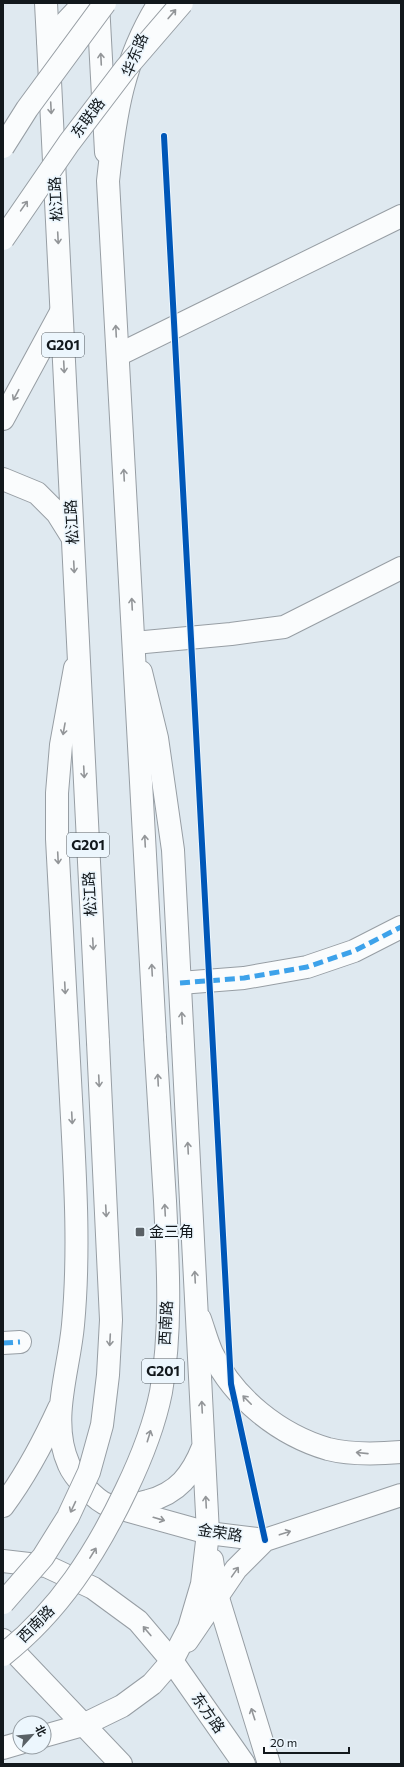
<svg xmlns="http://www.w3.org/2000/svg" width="404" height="1767" font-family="Commissioner,'Noto Sans SC',sans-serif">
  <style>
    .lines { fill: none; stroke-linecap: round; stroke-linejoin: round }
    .street-casing { stroke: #979ea4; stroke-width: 24 }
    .secondary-casing { stroke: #979ea4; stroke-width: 24 }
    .primary-casing { stroke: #979ea4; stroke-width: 24 }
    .highway-casing { stroke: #979ea4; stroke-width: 24 }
    .street { stroke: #fafcfd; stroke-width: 22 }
    .secondary { stroke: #fafcfd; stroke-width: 22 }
    .primary { stroke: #fafcfd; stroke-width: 22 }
    .highway { stroke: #fafcfd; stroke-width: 22 }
    .highway-bridge-casing { stroke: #979ea4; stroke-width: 24; stroke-linecap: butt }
    .highway-bridge { stroke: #fafcfd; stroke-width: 22 }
    .quiet { stroke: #3da2ea; stroke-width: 5; stroke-dasharray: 10 5; stroke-linecap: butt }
    .cycleway-casing { stroke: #ecf6fd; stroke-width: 8 }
    .cycleway { stroke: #0057b8; stroke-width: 6 }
    .oneway { stroke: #929598 }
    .poi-dot { fill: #5a6166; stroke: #ecf6fd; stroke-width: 1.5 }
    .labels { text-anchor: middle; stroke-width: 3.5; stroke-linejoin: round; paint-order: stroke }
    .shield { fill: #ecf6fd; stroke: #535b60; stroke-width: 1 }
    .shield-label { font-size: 14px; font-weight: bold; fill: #12181c }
    .street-label { font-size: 15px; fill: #12181c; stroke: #ecf6fd }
    .poi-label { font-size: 15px; fill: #12181c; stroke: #ecf6fd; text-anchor: start }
  </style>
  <rect width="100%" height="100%" fill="#dfe9f0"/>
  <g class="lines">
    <defs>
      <path id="street" d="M 118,355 L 401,216
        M 3,419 L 61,312
        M 134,643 L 231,634 L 284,627 L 401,568
        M 180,983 L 244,978 L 307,967 L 354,951 L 401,927
        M 3,1343 L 20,1342"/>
      <path id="secondary" d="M 200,1319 C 204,1330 207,1342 212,1353 C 234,1399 280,1435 328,1449 C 351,1455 378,1454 401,1452
        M 111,1506 L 208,1533 L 265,1540 L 401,1495
        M 3,1561 L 46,1566 L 93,1588 L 138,1621 L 172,1661 L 244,1764
        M 3,1640 L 121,1764
        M 187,1641 L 236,1569 L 265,1540"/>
      <path id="primary" d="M 46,3 L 48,41
        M 98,3 L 106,152
        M 75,668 L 61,745 L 57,793 L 57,839 C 62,926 66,1012 71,1099 C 75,1174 80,1250 73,1325 C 69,1371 49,1421 69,1465 C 74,1477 96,1501 108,1505 C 118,1508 138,1504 148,1501 C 178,1493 192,1475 203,1447
        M 3,1506 C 26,1475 43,1443 59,1408
        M 212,1560 L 218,1598 L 269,1764
        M 44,1736 L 83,1725 L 122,1706 L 152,1684 L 172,1661 L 189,1628 L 202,1584 L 208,1533 L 173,850 L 157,738 L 141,672
        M 3,1748 L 20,1743"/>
      <path id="highway" d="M 84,3 L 48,41 L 98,1042
        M 3,479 L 37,493 L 57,513 L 72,537
        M 155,1037 L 108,181 C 115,115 123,60 159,3"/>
    </defs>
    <use href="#street" class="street-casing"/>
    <use href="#secondary" class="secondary-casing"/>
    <use href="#primary" class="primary-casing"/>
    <use href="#highway" class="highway-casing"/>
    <use href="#street" class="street"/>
    <use href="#secondary" class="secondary"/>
    <use href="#primary" class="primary"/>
    <use href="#highway" class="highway"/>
    <defs>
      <path id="highway-bridge" d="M 3,147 L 27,109 L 105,3
        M 3,239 L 69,143 L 126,68 L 182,3
        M 3,1603 L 43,1557 L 68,1517 L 89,1472 L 102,1425 L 108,1375 L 111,1320 L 98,1042
        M 3,1655 C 59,1611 96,1553 126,1490 C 141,1459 154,1427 161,1392 C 172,1330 168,1264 165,1201 C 162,1147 158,1092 155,1037"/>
    </defs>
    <use href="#highway-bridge" class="highway-bridge-casing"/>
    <use href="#highway-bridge" class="highway-bridge"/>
    <path class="quiet" d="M 180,983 L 244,978 L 307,967 L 354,951 L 401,927
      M 3,1343 L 20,1342"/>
    <defs>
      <path id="cycleway" d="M 164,136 L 231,1384 L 265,1540"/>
    </defs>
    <use href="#cycleway" class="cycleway-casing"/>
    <use href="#cycleway" class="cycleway"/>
  </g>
  <defs><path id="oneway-shaft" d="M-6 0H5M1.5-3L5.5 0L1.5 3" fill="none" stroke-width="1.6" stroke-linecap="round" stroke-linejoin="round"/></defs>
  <g class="oneway">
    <use href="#oneway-shaft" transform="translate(172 14) rotate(-50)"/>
    <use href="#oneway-shaft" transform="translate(101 59) rotate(-93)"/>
    <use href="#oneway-shaft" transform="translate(51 108) rotate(87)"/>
    <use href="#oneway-shaft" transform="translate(24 206) rotate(-55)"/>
    <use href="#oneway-shaft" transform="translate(58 238) rotate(87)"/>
    <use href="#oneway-shaft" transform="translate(116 331) rotate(-93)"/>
    <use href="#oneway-shaft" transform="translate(64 367) rotate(87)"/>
    <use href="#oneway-shaft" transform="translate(16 395) rotate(118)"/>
    <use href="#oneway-shaft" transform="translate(124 475) rotate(-93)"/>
    <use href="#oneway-shaft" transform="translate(74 567) rotate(87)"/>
    <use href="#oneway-shaft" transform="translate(132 604) rotate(-93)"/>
    <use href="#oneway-shaft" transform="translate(64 729) rotate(100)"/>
    <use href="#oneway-shaft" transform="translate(84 772) rotate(87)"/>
    <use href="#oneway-shaft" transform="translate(145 841) rotate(-93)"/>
    <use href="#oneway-shaft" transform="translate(58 858) rotate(87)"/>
    <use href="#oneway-shaft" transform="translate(93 944) rotate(87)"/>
    <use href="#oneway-shaft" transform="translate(152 970) rotate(-93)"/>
    <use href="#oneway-shaft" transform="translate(65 988) rotate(87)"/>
    <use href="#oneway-shaft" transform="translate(182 1018) rotate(-93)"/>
    <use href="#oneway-shaft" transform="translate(158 1080) rotate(-93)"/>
    <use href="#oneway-shaft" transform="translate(99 1081) rotate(87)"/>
    <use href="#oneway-shaft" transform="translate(72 1118) rotate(87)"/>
    <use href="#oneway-shaft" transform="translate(188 1148) rotate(-93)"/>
    <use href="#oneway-shaft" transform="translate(165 1210) rotate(-93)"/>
    <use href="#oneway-shaft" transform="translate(106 1211) rotate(87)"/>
    <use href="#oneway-shaft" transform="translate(195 1277) rotate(-93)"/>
    <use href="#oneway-shaft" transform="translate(110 1340) rotate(93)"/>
    <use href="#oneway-shaft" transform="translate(247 1400) rotate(-135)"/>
    <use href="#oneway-shaft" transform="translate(202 1407) rotate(-93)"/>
    <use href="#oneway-shaft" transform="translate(149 1436) rotate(-73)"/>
    <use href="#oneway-shaft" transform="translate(362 1453) rotate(-174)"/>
    <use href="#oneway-shaft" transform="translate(206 1502) rotate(-93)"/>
    <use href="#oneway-shaft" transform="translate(73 1507) rotate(115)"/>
    <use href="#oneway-shaft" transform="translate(159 1519) rotate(16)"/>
    <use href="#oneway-shaft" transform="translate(285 1533) rotate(-18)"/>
    <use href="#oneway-shaft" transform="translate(93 1553) rotate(-58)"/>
    <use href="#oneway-shaft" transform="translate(235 1572) rotate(-55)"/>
    <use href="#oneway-shaft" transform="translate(147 1631) rotate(-130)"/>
    <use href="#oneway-shaft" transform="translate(253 1714) rotate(-108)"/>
  </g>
  <rect class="poi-dot" x="135" y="1227" width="10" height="10" rx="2"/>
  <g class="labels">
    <g class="shield">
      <rect x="42" y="333" width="42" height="24" rx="3"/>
      <rect x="67" y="833" width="42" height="24" rx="3"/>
      <rect x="142" y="1359" width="42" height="24" rx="3"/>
    </g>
    <g class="shield-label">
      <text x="63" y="350">G201</text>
      <text x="88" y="850">G201</text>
      <text x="163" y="1376">G201</text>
    </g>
    <g class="street-label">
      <text transform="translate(135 55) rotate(-68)" y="5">华东路</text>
      <text transform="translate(88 118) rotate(-53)" y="5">东联路</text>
      <text transform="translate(56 199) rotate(-93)" y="5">松江路</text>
      <text transform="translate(72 522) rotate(-93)" y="5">松江路</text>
      <text transform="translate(90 894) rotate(-93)" y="5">松江路</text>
      <text transform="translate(166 1323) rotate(-87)" y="5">西南路</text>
      <text transform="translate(220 1533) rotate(9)" y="5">金荣路</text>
      <text transform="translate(36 1624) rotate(-45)" y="5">西南路</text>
      <text transform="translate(208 1713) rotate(55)" y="5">东方路</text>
    </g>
    <g class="poi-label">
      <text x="149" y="1237">金三角</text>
    </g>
  </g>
  <rect width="404" height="1767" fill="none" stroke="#12181c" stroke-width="8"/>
  <g transform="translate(32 1735) rotate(63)"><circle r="19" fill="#ecf6fd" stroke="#959da3"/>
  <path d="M0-3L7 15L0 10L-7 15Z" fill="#5a6166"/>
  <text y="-6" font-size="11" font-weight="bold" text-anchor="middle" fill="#12181c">北</text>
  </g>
  <path d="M264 1747v6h85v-6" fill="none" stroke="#12181c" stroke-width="2"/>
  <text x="270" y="1747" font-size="12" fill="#12181c" stroke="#ecf6fd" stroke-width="3" paint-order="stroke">20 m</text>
</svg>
